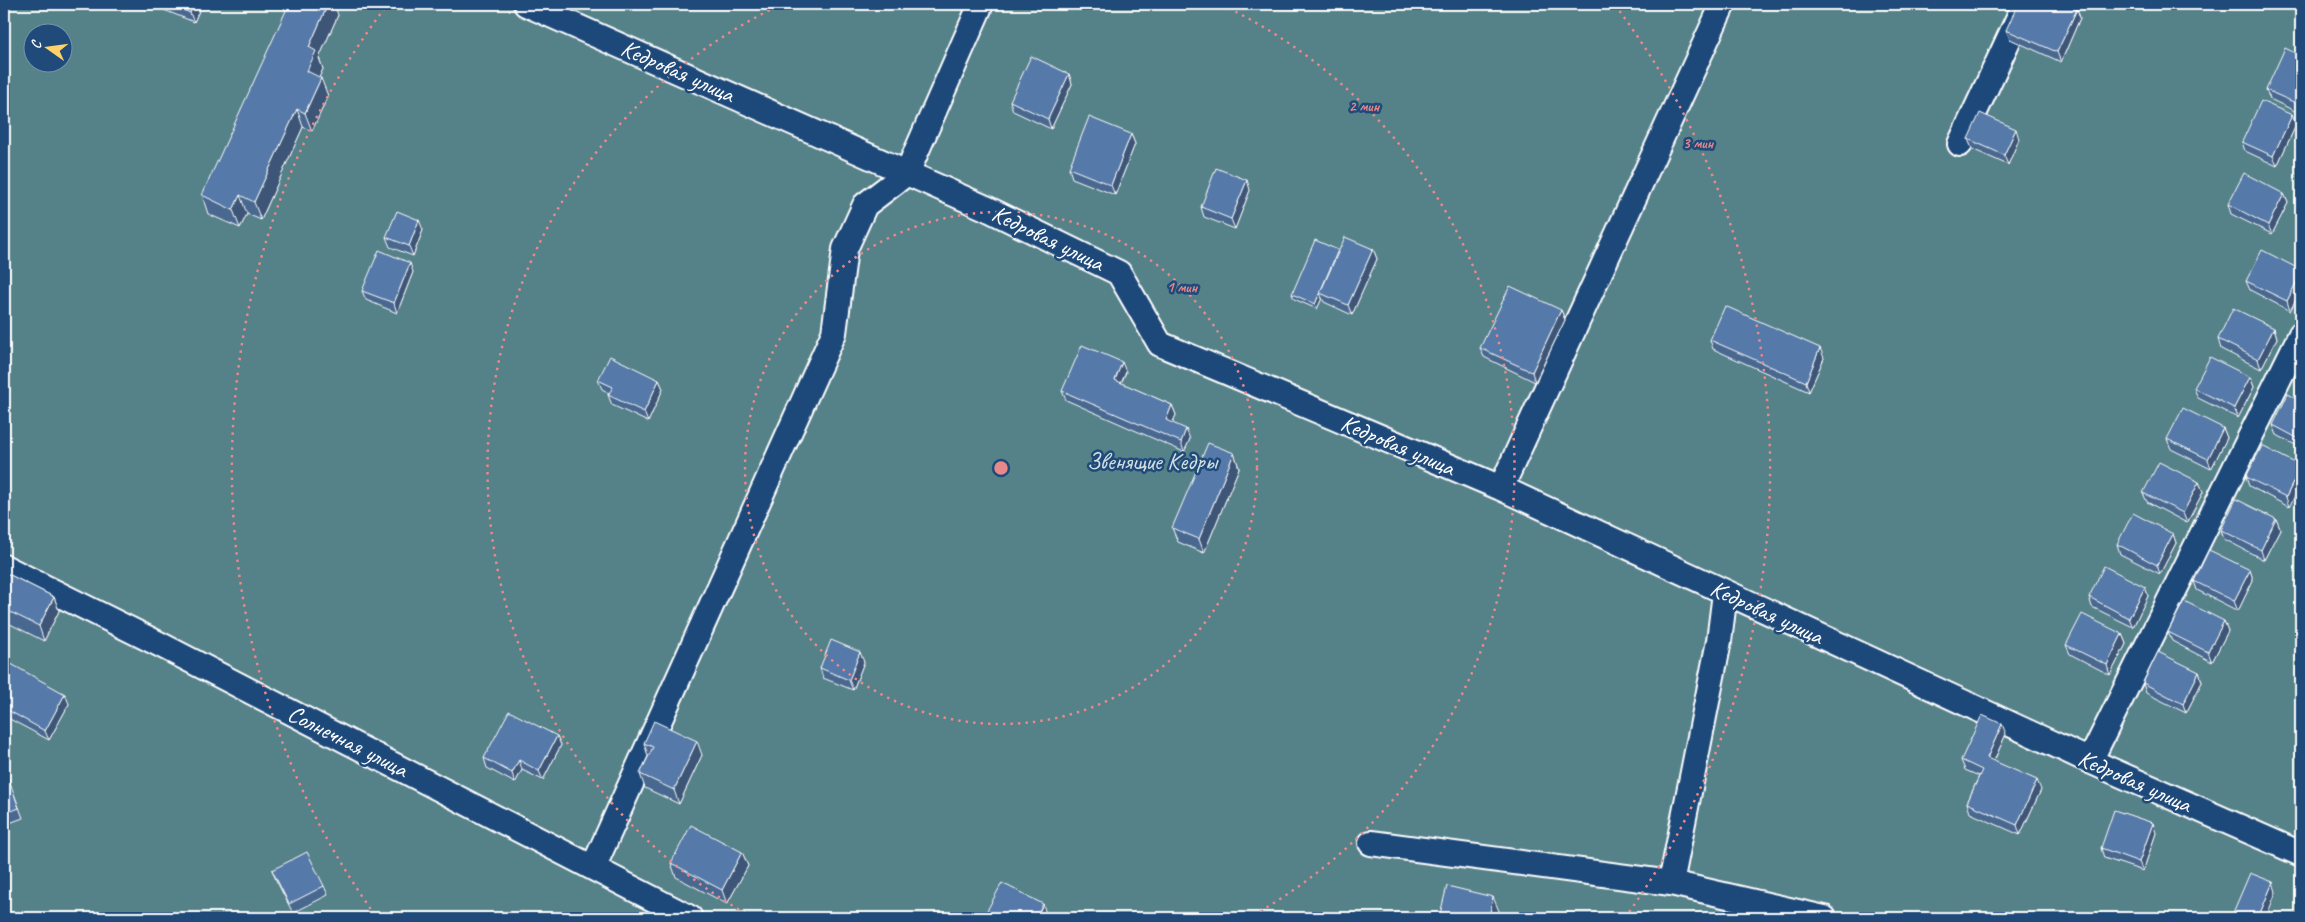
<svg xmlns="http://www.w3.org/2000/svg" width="2305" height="922" font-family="Caveat,sans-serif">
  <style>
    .green { fill: #558189; stroke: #aac0c4; fill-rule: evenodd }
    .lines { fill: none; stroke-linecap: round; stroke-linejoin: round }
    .minor-casing { stroke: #fff; stroke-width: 28 }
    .minor { stroke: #1f4a7a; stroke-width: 24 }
    .wall { fill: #496890; stroke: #fff }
    .shaded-wall { fill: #3c5576; stroke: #fff }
    .building { fill: #5579a8; stroke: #fff }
    .ring { fill: none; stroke: #e88989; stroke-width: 2.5; stroke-dasharray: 2.5 5 }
    .labels { text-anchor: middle; stroke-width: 5; stroke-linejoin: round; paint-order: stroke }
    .street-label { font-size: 24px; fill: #fff; stroke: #1f4a7a }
    .park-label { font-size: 24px; fill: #d4e0e2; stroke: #1f4a7a }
    .centre { fill: #e88989; stroke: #1f4a7a; stroke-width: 2.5 }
    .ring-label { font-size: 15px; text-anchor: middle; font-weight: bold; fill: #e88989; stroke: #1f4a7a; stroke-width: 5; stroke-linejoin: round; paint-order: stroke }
  </style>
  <rect width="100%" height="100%" fill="#2a5383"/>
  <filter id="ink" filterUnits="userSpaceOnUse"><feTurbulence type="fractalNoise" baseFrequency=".02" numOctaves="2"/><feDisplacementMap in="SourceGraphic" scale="10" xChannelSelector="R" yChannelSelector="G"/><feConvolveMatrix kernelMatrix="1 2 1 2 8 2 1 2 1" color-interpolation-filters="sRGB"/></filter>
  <g filter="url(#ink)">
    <path class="green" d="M 4,4 L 2301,4 L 2301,918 L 4,918 ZM 32,32 L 62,32 L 62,62 L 32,62 Z"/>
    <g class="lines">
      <defs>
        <path id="minor" d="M 526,4 L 988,209 L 1119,273 L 1160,344 L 1501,488 L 2090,761 L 2301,854
          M 1960,144 L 2025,4
          M 1501,488 L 1723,4
          M 4,567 L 159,644 L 690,918
          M 2090,761 L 2301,334
          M 1371,843 L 1671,883 L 1719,641 L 1725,593
          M 593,868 L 834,333 L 845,249 L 865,205 L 907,173 L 981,4
          M 1671,883 L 1824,918"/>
      </defs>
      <use href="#minor" class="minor-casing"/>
      <use href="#minor" class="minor"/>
    </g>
    <path class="wall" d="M 162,4 L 202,4 L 194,22 L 164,10 Z
      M 2077,9 L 2080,18 L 2061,62 L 2010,39 L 2006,30 Z
      M 338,15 L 319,58 L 323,69 L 319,77 L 328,96 L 312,131 L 303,127 L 261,220 L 247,214 L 240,228 L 208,214 L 202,195 Z
      M 2301,56 L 2301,114 L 2270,99 L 2266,90 Z
      M 1069,74 L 1072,84 L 1051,129 L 1013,111 L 1010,101 Z
      M 2292,115 L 2296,125 L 2277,166 L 2245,151 L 2242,142 Z
      M 1131,134 L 1135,144 L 1115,195 L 1072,178 L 1069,168 Z
      M 1968,139 L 2019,139 L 2008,165 L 1972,149 Z
      M 1250,190 L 1235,229 L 1204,217 L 1201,207 Z
      M 2284,194 L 2288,203 L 2272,234 L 2231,214 L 2228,204 Z
      M 423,230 L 413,256 L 390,247 L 386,237 Z
      M 1373,249 L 1377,259 L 1352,315 L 1324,302 L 1322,298 L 1317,309 L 1294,299 L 1292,294 L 1338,250 L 1338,251 Z
      M 2301,270 L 2301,289 L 2290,311 L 2250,290 L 2246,281 Z
      M 413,272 L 397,313 L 366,300 L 362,291 Z
      M 1561,310 L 1565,320 L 1535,382 L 1484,357 L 1480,348 Z
      M 2274,328 L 2277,338 L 2261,369 L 2221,349 L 2218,339 Z
      M 1710,340 L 1824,358 L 1809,392 L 1713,349 Z
      M 2301,365 L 2301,385 L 2300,385 L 2296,375 Z
      M 1126,372 L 1121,383 L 1172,405 L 1176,415 L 1172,423 L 1190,439 L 1184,452 L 1066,400 L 1062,391 Z
      M 2250,377 L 2254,387 L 2238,418 L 2198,398 L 2194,388 Z
      M 598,380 L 659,380 L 663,389 L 648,422 L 612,405 L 608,395 L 609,393 L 602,389 Z
      M 2301,401 L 2301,448 L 2277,435 L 2273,425 Z
      M 2223,428 L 2227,438 L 2211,469 L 2171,449 L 2167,439 Z
      M 1234,453 L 1239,468 L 1204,553 L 1178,542 L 1172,528 Z
      M 2301,466 L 2289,507 L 2249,486 L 2246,477 Z
      M 2199,482 L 2203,492 L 2187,523 L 2147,502 L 2143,493 Z
      M 2276,519 L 2280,529 L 2264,560 L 2224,539 L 2221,530 Z
      M 2173,534 L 2176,543 L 2160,574 L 2120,554 L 2117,544 Z
      M 2250,570 L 2253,580 L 2238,611 L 2197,590 L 2194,581 Z
      M 4,572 L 54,597 L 59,611 L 44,641 L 4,621 Z
      M 2145,587 L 2148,596 L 2133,627 L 2092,607 L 2089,597 Z
      M 2224,621 L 2228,631 L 2212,662 L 2172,641 L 2168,632 Z
      M 2122,634 L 2126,644 L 2110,675 L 2070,654 L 2066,645 Z
      M 4,660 L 69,704 L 49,740 L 4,716 Z
      M 864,662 L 853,690 L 823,678 L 820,668 Z
      M 2199,672 L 2202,682 L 2186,713 L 2146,693 L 2143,683 Z
      M 2006,734 L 1994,761 L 2041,790 L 2020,835 L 1970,813 L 1967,803 L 1979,776 L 1965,770 L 1961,760 Z
      M 557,736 L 561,745 L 543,780 L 522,770 L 515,783 L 487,768 L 484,758 Z
      M 644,743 L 702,755 L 679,804 L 645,788 L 640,774 L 648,756 Z
      M 7,775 L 23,818 L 4,825 L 4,777 Z
      M 2156,833 L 2143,871 L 2104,858 L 2101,848 Z
      M 742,852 L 748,866 L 727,904 L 676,877 L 671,863 Z
      M 272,870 L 324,886 L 328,895 L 293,913 L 276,880 Z"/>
    <path class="shaded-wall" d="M 194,4 L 202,4 L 194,22 L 190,13 Z
      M 328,4 L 334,4 L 338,15 L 319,58 L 323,69 L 313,90 L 307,71 L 309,47 Z
      M 2077,9 L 2080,18 L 2061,62 L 2057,52 Z
      M 1069,74 L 1072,84 L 1051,129 L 1048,119 Z
      M 321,78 L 328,96 L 312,131 L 305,113 Z
      M 2301,96 L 2301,114 L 2298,104 Z
      M 297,109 L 303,127 L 261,220 L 254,202 Z
      M 2292,115 L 2296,125 L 2277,166 L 2273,156 Z
      M 2016,129 L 2019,139 L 2008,165 L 2004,155 Z
      M 1131,134 L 1135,144 L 1115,195 L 1111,185 Z
      M 1247,180 L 1250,190 L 1235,229 L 1231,219 Z
      M 2284,194 L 2288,203 L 2272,234 L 2268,225 Z
      M 240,195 L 247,214 L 240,228 L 233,210 Z
      M 419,220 L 423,230 L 413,256 L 409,246 Z
      M 1373,249 L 1377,259 L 1352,315 L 1348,305 Z
      M 410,263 L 413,272 L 397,313 L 394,303 Z
      M 2301,273 L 2301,289 L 2290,311 L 2287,301 Z
      M 1320,293 L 1322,298 L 1317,309 L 1315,304 Z
      M 1561,310 L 1565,320 L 1535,382 L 1532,372 Z
      M 2274,328 L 2277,338 L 2261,369 L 2258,359 Z
      M 1820,348 L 1824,358 L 1809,392 L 1806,382 Z
      M 1122,362 L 1126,372 L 1118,390 L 1115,380 Z
      M 2250,377 L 2254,387 L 2238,418 L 2234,408 Z
      M 659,380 L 663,389 L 648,422 L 644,412 Z
      M 1172,405 L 1176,415 L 1169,430 L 1166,420 Z
      M 2223,428 L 2227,438 L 2211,469 L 2208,459 Z
      M 1186,429 L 1190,439 L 1184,452 L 1181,442 Z
      M 1234,453 L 1239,468 L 1204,553 L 1199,539 Z
      M 2301,467 L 2301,484 L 2289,507 L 2286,497 Z
      M 2199,482 L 2203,492 L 2187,523 L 2183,513 Z
      M 2276,519 L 2280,529 L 2264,560 L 2261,550 Z
      M 2173,534 L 2176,543 L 2160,574 L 2157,565 Z
      M 2250,570 L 2253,580 L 2238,611 L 2234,601 Z
      M 2145,587 L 2148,596 L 2133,627 L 2129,618 Z
      M 54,597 L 59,611 L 44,641 L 39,626 Z
      M 2224,621 L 2228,631 L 2212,662 L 2208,652 Z
      M 2122,634 L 2126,644 L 2110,675 L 2107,665 Z
      M 860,652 L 864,662 L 853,690 L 849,680 Z
      M 2199,672 L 2202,682 L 2186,713 L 2183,704 Z
      M 65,694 L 69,704 L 49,740 L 45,731 Z
      M 2002,724 L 2006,734 L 1991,767 L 1987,758 Z
      M 557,736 L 561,745 L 543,780 L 539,771 Z
      M 697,741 L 702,755 L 679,804 L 674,790 Z
      M 519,760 L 522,770 L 515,783 L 512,773 Z
      M 2037,780 L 2041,790 L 2020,835 L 2017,825 Z
      M 2153,823 L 2156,833 L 2143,871 L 2139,862 Z
      M 742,852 L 748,866 L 727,904 L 722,890 Z
      M 2273,882 L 2276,892 L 2266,918 L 2258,918 Z
      M 1493,897 L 1499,911 L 1497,918 L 1489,918 Z
      M 1043,904 L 1046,914 L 1044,918 L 1036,918 Z"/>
    <path class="building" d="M 170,4 L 194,4 L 190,13 Z
      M 289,4 L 328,4 L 309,47 L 316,51 L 307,71 L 321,78 L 305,113 L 297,109 L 254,202 L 240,195 L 233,210 L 202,195 Z
      M 2018,4 L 2066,4 L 2077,9 L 2057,52 L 2006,30 Z
      M 2285,48 L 2301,56 L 2301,96 L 2298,104 L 2266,90 Z
      M 1031,56 L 1069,74 L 1048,119 L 1010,101 Z
      M 2261,101 L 2292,115 L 2273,156 L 2242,142 Z
      M 1980,113 L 2016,129 L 2004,155 L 1968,139 Z
      M 1089,117 L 1131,134 L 1111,185 L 1069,168 Z
      M 1216,168 L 1247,180 L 1231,219 L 1201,207 Z
      M 2244,173 L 2284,194 L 2268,225 L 2228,204 Z
      M 397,211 L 419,220 L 409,246 L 386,237 Z
      M 1345,237 L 1373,249 L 1348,305 L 1320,293 Z
      M 1315,240 L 1338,250 L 1315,304 L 1292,294 Z
      M 379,250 L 410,263 L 394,303 L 362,291 Z
      M 2262,250 L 2301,270 L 2301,273 L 2287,301 L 2246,281 Z
      M 1510,286 L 1561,310 L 1532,372 L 1480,348 Z
      M 1725,306 L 1820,348 L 1806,382 L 1710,340 Z
      M 2233,308 L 2274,328 L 2258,359 L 2218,339 Z
      M 1082,345 L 1122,362 L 1115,380 L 1172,405 L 1166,420 L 1186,429 L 1181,442 L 1062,391 Z
      M 610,356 L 659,380 L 644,412 L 608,395 L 613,387 L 598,380 Z
      M 2210,357 L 2250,377 L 2234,408 L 2194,388 Z
      M 2301,365 L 2301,378 L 2296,375 Z
      M 2288,394 L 2301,401 L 2301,440 L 2273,425 Z
      M 2183,408 L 2223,428 L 2208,459 L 2167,439 Z
      M 1208,443 L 1234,453 L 1199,539 L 1172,528 Z
      M 2262,446 L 2301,466 L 2286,497 L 2246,477 Z
      M 2159,462 L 2199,482 L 2183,513 L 2143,493 Z
      M 2236,499 L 2276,519 L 2261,550 L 2221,530 Z
      M 2133,513 L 2173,534 L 2157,565 L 2117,544 Z
      M 2209,550 L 2250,570 L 2234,601 L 2194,581 Z
      M 2104,566 L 2145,587 L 2129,618 L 2089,597 Z
      M 4,572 L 54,597 L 39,626 L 4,609 Z
      M 2184,601 L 2224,621 L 2208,652 L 2168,632 Z
      M 2082,614 L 2122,634 L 2107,665 L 2066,645 Z
      M 831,640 L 860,652 L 849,680 L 820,668 Z
      M 2158,652 L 2199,672 L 2183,704 L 2143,683 Z
      M 4,660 L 65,694 L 45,731 L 4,708 Z
      M 509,711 L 557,736 L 539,771 L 519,760 L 512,773 L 484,758 Z
      M 1982,715 L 2002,724 L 1987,758 L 2037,780 L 2017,825 L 1967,803 L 1982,770 L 1961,760 Z
      M 654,721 L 697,741 L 674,790 L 640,774 L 653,747 L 644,743 Z
      M 7,775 L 19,808 L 4,814 L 4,777 Z
      M 2114,810 L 2153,823 L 2139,862 L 2101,848 Z
      M 691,825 L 742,852 L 722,890 L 671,863 Z
      M 307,852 L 324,886 L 289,904 L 272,870 Z
      M 2250,873 L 2273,882 L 2258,918 L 2240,918 L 2232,915 Z
      M 1002,883 L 1043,904 L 1036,918 L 983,918 Z
      M 1447,886 L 1493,897 L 1489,918 L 1439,918 Z"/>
  </g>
  <g class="ring">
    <circle cx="1001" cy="468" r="256"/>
    <path d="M752 917A513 513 0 0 1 780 5M1222 5A513 513 0 0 1 1250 917"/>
    <path d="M375 915A769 769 0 0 1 387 5M1615 5A769 769 0 0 1 1627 915"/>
  </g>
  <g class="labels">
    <g class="street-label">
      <text transform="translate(678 71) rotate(24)" y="8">Кедровая улица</text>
      <text transform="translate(1048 238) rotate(26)" y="8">Кедровая улица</text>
      <text transform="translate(1398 445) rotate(23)" y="8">Кедровая улица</text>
      <text transform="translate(1767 612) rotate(25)" y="8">Кедровая улица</text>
      <text transform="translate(348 741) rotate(27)" y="8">Солнечная улица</text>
      <text transform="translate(2135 781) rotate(24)" y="8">Кедровая улица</text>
    </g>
    <g class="park-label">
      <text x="1152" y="469">Звенящие Кедры</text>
    </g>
  </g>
  <circle cx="1001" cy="468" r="8" class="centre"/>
  <g class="ring-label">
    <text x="1364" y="111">2 мин</text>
    <text x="1698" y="148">3 мин</text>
    <text x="1182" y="292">1 мин</text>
  </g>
  <rect width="2305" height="922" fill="none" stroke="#1f4a7a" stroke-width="20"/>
  <rect x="10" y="10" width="2285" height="902" fill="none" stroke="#fff" stroke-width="2" filter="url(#ink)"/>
  <g transform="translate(48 48) rotate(284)"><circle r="24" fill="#1f4a7a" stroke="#7992af"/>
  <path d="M0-4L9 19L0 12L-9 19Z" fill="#ffd166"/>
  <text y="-8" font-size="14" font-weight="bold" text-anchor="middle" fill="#ffffff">С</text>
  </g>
</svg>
